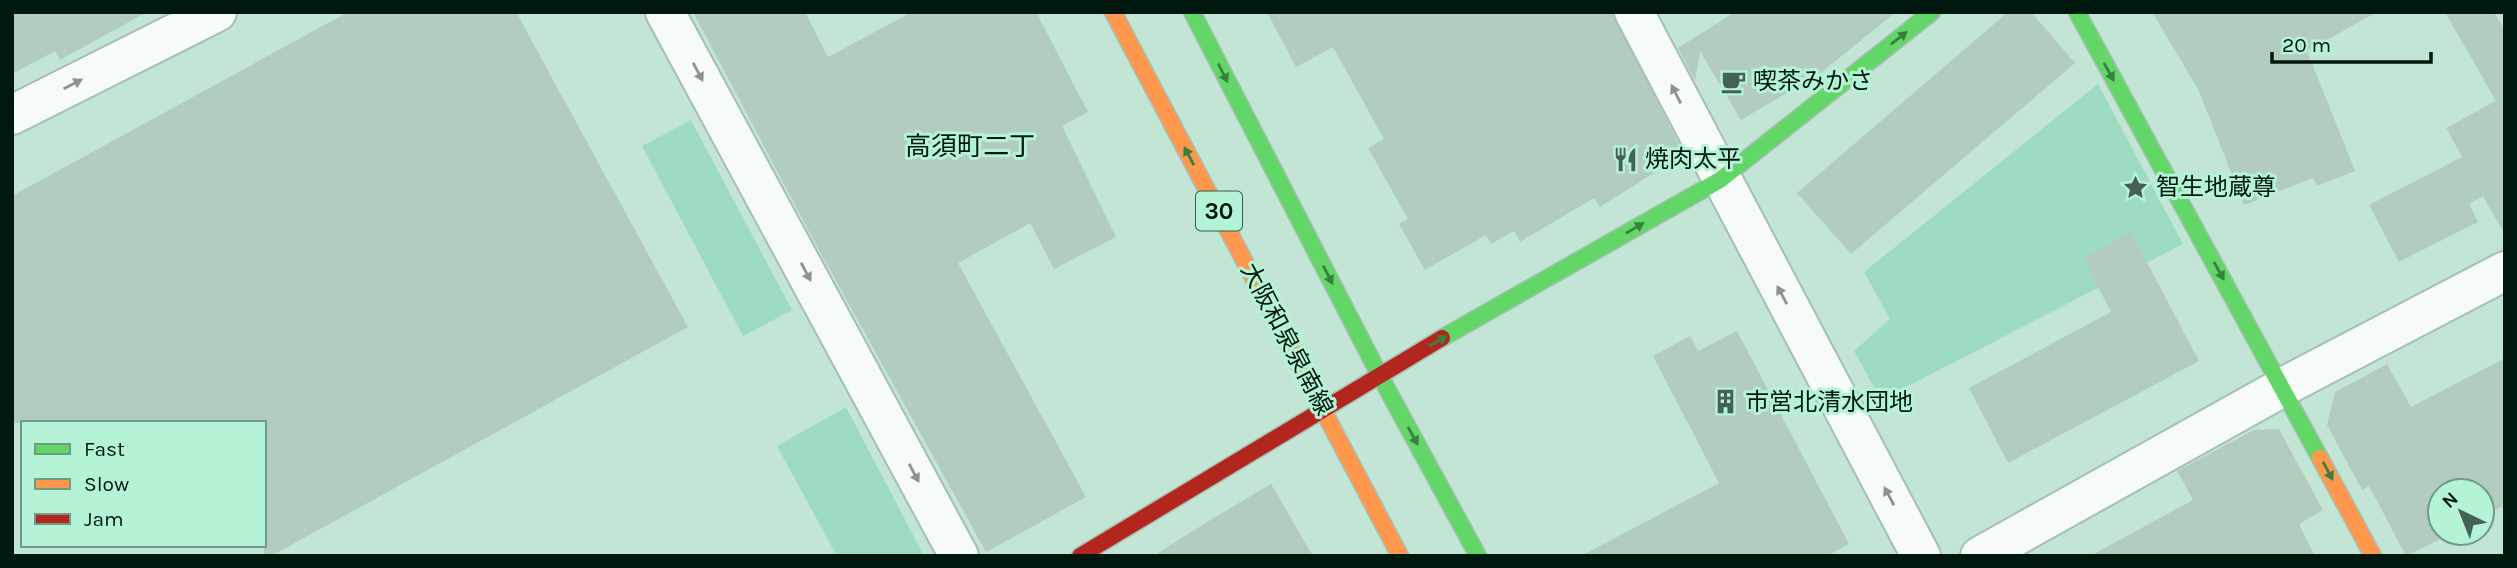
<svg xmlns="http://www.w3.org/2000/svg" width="2517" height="568" font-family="Karla,'Noto Sans JP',sans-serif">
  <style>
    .green { fill: #9edcc1 }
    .building { fill: #b2cdc0 }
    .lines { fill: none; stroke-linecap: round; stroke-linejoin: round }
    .street-casing { stroke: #a5c0b3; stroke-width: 42 }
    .fast-casing { stroke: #a5c0b3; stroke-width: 19 }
    .slow-casing { stroke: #a5c0b3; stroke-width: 19 }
    .jam-casing { stroke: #a5c0b3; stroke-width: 19 }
    .street { stroke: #f6fbf9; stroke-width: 38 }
    .fast { stroke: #63d668; stroke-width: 16 }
    .slow { stroke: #ff974d; stroke-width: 16 }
    .jam { stroke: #b3261e; stroke-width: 16 }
    .oneway { fill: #378040 }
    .oneway2 { fill: #88958f }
    .labels { text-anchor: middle; stroke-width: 6; stroke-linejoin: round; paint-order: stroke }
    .shield { fill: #b5f3d6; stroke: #375a4a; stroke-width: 2 }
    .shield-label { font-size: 23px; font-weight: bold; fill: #01180e }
    .poi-label { font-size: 24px; fill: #01180e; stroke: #b5f3d6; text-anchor: start }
    .street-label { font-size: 24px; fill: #01180e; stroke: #b5f3d6 }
    .neighbourhood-label { font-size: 26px; fill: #01180e; stroke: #b5f3d6 }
  </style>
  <rect width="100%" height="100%" fill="#c3e5d5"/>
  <path class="green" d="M 2098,84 L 2183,244 L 1881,400 L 1854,351 L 1890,319 L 1864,272 Z
    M 691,120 L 792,310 L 743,336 L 642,146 Z
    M 846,407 L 924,556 L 837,556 L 777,446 Z"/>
  <path class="building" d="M 12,12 L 147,12 L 60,60 L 55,51 L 12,74 Z
    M 348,12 L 516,12 L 688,327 L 271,556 L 264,556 L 264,423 L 12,423 L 12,196 Z
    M 693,12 L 805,12 L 828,57 L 912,12 L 1036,12 L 1088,112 L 1062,126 L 1116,237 L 1054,269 L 1030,223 L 958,263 L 1086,497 L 986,552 L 814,241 Z
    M 1267,12 L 1612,12 L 1684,154 L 1600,207 L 1594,198 L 1520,242 L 1514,231 L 1491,244 L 1486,235 L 1425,270 L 1399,224 L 1408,219 L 1368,148 L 1384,139 L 1333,47 L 1296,67 Z
    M 1735,12 L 1896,12 L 1822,72 L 1741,120 L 1700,51 L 1695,81 L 1678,48 Z
    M 2008,12 L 2031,12 L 2075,63 L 1851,254 L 1797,193 Z
    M 2152,12 L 2377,12 L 2307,51 L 2355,171 L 2317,186 L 2313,178 L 2244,205 L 2198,89 Z
    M 2445,12 L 2494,12 L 2505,30 L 2505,235 L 2483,196 L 2469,204 L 2478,222 L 2399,262 L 2369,205 L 2462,157 L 2446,128 L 2496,101 Z
    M 2131,232 L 2199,361 L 2008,463 L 1969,388 L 2111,312 L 2083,258 Z
    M 1737,331 L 1849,544 L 1827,556 L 1581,556 L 1719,483 L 1653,356 L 1690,336 L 1698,351 Z
    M 2505,358 L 2505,505 L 2482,517 L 2482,491 L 2440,491 L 2440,533 L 2453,533 L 2406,556 L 2369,486 L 2362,490 L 2327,425 L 2335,392 L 2387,364 L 2411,407 Z
    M 2279,429 L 2323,510 L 2299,524 L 2315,556 L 2090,556 L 2193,500 L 2177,471 L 2254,430 Z
    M 1271,484 L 1313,556 L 1153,556 L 1212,519 Z"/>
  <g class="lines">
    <defs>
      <path id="street" d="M 665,12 L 959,556
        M 1634,12 L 1921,556
        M 12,115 L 217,12
        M 1980,556 L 2283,387 L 2505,271"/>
      <path id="fast" d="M 1192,12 L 1380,376 L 1478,556
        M 2077,12 L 2320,458
        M 1442,338 L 1720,180 L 1932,12"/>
      <path id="slow" d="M 1113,12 L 1400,556
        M 2320,458 L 2373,556"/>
      <path id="jam" d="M 1080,556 L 1442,338"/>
    </defs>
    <use href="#street" class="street-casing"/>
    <use href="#fast" class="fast-casing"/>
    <use href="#slow" class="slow-casing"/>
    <use href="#jam" class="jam-casing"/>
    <use href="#street" class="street"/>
    <use href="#fast" class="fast"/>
    <use href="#slow" class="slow"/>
    <use href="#jam" class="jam"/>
  </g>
  <defs><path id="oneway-solid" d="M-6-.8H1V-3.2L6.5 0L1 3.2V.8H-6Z" transform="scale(1.75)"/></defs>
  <g class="oneway">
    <use href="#oneway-solid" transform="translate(1899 38) rotate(-38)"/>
    <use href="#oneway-solid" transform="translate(2109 72) rotate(61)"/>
    <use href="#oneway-solid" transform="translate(1223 73) rotate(63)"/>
    <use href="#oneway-solid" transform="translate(1189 156) rotate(-118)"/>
    <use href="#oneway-solid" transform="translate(1635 228) rotate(-30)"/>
    <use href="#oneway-solid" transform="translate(2219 271) rotate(61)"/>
    <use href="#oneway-solid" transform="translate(1328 275) rotate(63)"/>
    <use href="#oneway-solid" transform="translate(1438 341) rotate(-30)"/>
    <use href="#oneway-solid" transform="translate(1413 436) rotate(61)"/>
    <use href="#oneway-solid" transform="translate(2328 471) rotate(62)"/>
  </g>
  <g class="oneway2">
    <use href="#oneway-solid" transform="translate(698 72) rotate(62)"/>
    <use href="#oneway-solid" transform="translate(73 84) rotate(-27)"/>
    <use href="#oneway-solid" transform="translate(1676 94) rotate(-117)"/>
    <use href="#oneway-solid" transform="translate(806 272) rotate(62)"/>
    <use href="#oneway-solid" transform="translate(1782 295) rotate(-118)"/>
    <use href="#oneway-solid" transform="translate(914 473) rotate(62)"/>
    <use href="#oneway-solid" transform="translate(1889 496) rotate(-118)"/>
  </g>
  <defs>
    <symbol id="cafe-bare" viewBox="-9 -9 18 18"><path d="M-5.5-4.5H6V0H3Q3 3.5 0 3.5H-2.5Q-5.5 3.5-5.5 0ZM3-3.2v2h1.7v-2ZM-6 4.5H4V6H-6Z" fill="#456054" stroke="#b5f3d6" stroke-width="2.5" paint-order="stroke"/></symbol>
    <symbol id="restaurant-bare" viewBox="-9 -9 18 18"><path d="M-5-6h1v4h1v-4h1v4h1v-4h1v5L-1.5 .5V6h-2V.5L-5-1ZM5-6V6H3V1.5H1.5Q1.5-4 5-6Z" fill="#456054" stroke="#b5f3d6" stroke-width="2.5" paint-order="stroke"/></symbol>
    <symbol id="sight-bare" viewBox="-9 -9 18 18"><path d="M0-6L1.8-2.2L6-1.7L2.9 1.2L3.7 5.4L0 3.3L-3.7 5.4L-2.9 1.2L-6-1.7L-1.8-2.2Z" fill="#456054" stroke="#b5f3d6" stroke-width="2.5" paint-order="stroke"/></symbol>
    <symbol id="building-bare" viewBox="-9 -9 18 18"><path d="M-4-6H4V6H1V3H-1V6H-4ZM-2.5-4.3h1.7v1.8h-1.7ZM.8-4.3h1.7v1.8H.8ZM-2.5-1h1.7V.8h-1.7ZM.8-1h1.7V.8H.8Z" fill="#456054" stroke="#b5f3d6" stroke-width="2.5" paint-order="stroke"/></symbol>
  </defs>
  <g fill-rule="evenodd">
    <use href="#cafe-bare" x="1716" y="64" width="35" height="35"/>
    <use href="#restaurant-bare" x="1608" y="142" width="35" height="35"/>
    <use href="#sight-bare" x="2118" y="170" width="35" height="35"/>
    <use href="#building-bare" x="1708" y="384" width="35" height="35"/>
  </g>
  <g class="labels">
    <rect class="shield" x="1196" y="191.5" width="46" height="39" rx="5"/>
    <g class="shield-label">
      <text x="1219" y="219">30</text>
    </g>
    <g class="poi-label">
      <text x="1753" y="89">喫茶みかさ</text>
      <text x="1645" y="167">焼肉太平</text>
      <text x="2156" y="195">智生地蔵尊</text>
      <text x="1745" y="410">市営北清水団地</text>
    </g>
    <g class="street-label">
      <text transform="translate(1287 339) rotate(62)" y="8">大阪和泉泉南線</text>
    </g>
    <g class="neighbourhood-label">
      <text x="970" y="155">高須町二丁</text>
    </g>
  </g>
  <rect width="2517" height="568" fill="none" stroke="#01180e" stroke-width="28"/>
  <rect x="21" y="421" width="245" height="126" fill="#b5f3d6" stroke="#6d9b86" stroke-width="2"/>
  <rect x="35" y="444" width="35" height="10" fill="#63d668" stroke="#6d9b86" stroke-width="2"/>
  <text x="84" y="456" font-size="21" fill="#01180e">Fast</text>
  <rect x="35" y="479" width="35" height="10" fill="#ff974d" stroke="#6d9b86" stroke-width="2"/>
  <text x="84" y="491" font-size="21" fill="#01180e">Slow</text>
  <rect x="35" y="514" width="35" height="10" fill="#b3261e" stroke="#6d9b86" stroke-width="2"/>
  <text x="84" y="526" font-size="21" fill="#01180e">Jam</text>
  <g transform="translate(2461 512) rotate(317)"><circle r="33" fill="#b5f3d6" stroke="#6d9b86" stroke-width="2"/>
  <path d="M0-5L12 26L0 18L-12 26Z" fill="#456054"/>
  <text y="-10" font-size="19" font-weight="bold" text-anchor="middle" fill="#01180e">N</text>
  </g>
  <path d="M2272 52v10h159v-10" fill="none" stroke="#01180e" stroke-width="3.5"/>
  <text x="2282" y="52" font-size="21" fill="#01180e" stroke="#b5f3d6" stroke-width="5" paint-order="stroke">20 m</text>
</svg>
